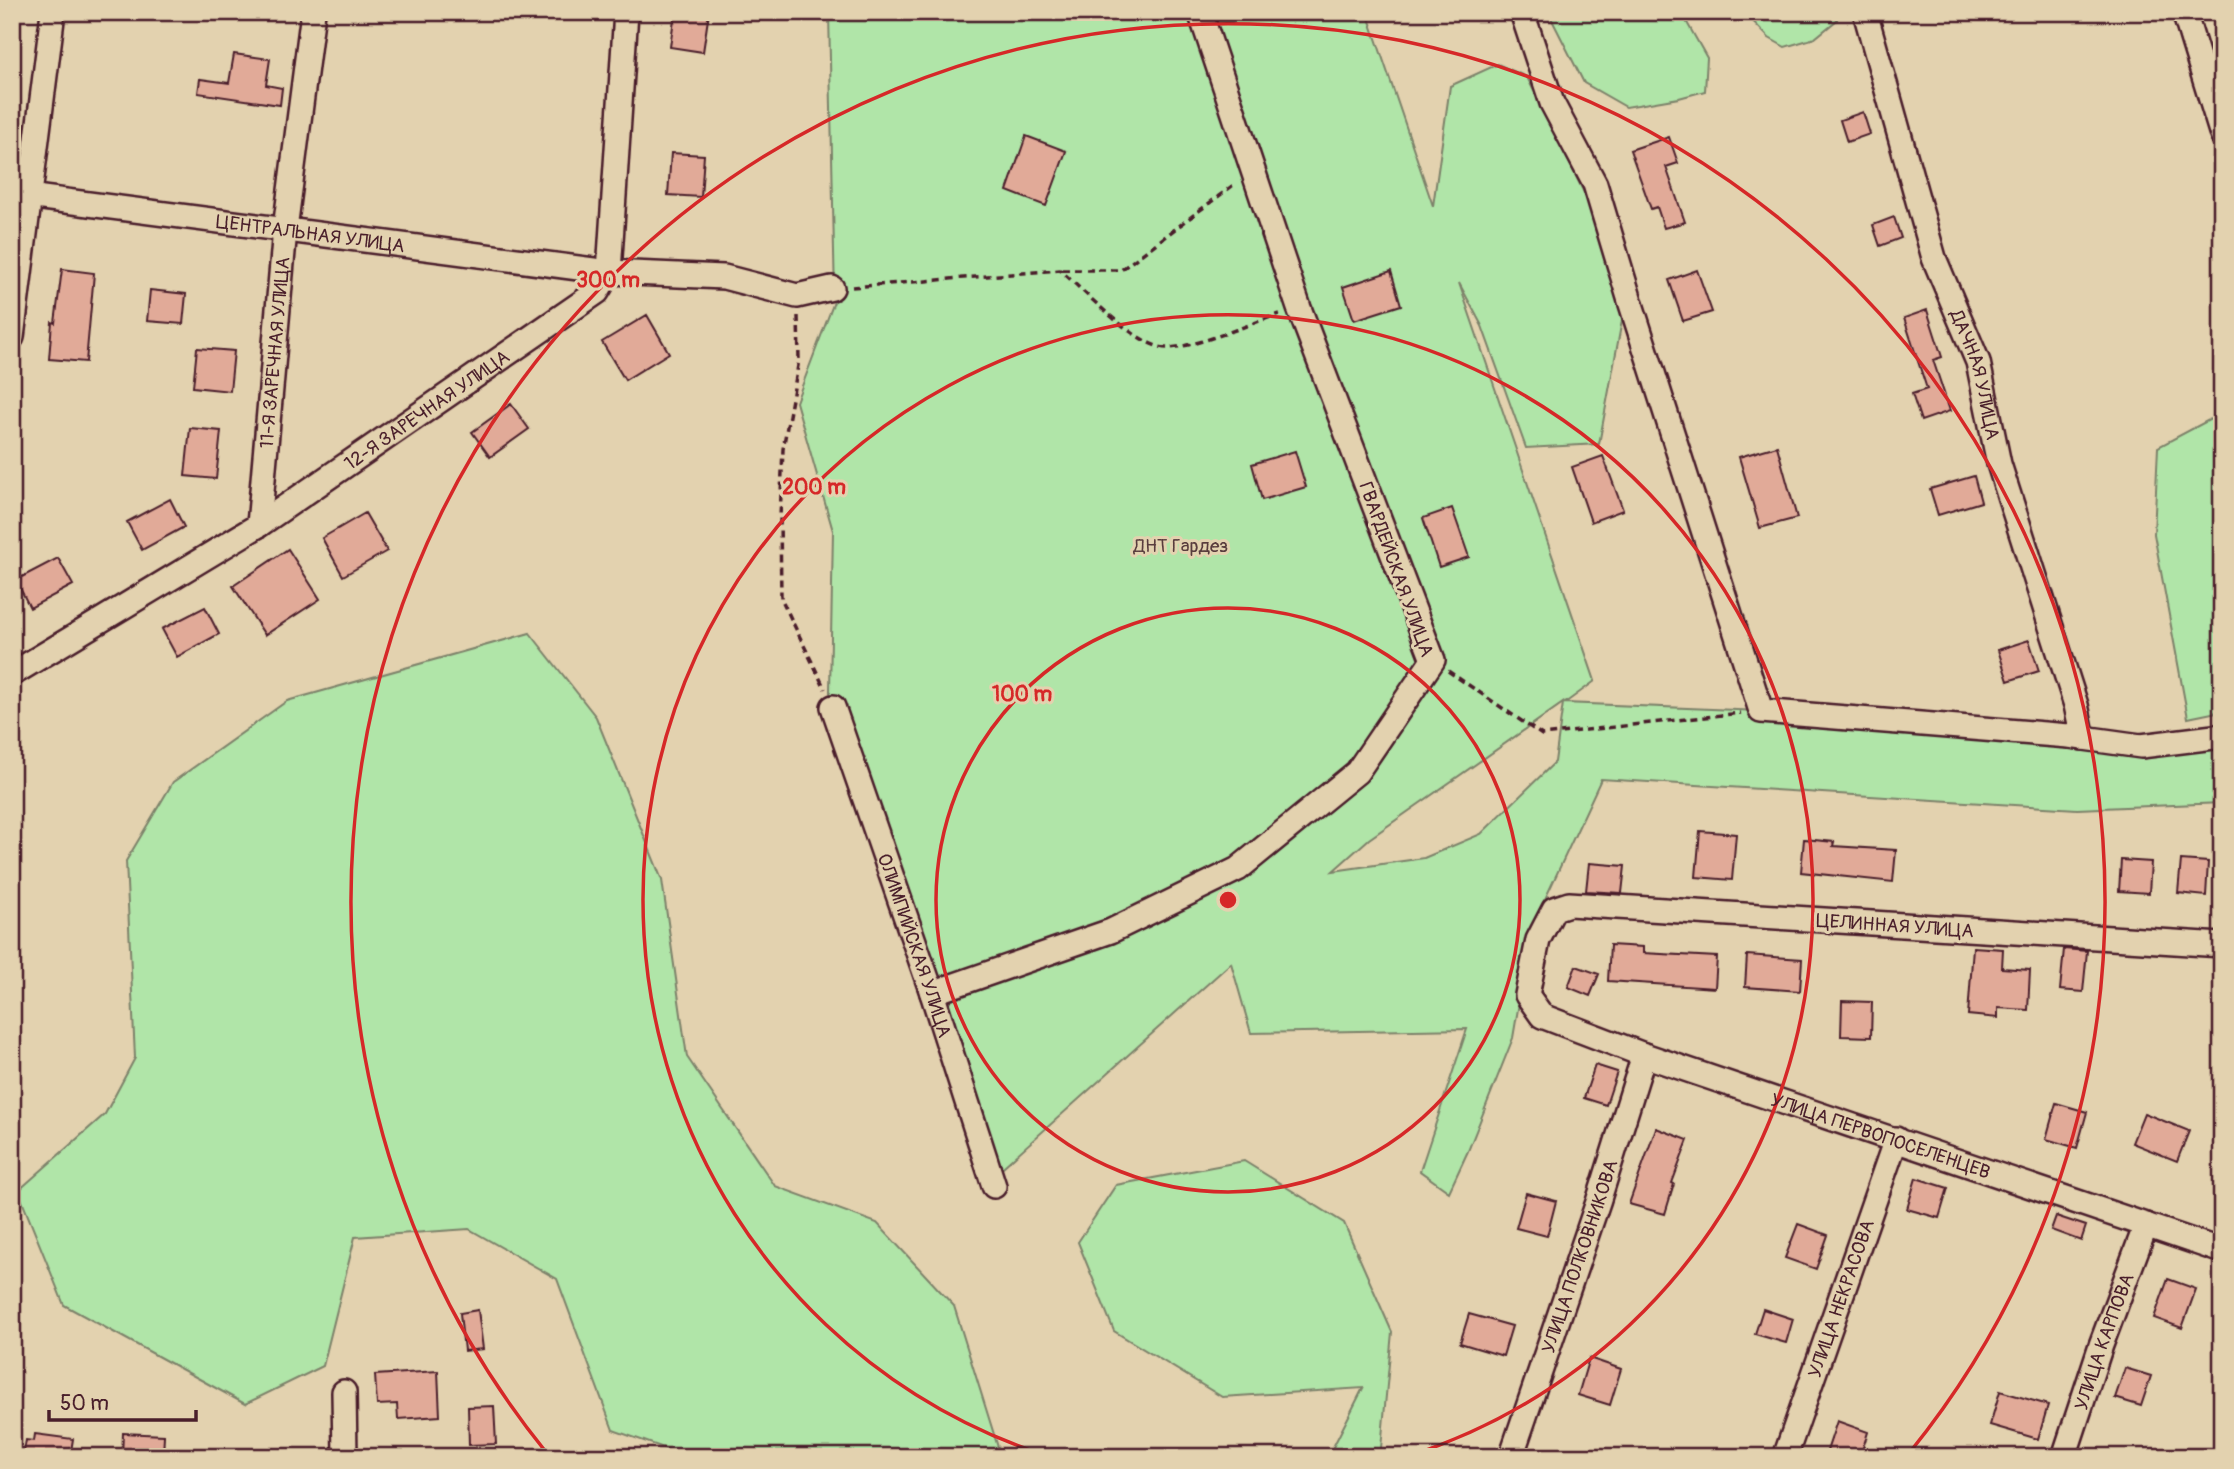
<svg xmlns="http://www.w3.org/2000/svg" width="2234" height="1469" font-family="Pangolin,sans-serif">
  <style>
    .green { fill: #b0e5a8; stroke: #7d826a; stroke-width: 2; fill-rule: evenodd }
    .building { fill: #e1aa98; stroke: #4a1f2b; stroke-width: 2 }
    .lines { fill: none; stroke-linecap: round; stroke-linejoin: round }
    .street-casing { stroke: #4a1f2b; stroke-width: 28 }
    .path { stroke: #4a1f2b; stroke-width: 3.5; stroke-dasharray: 7 5; stroke-linecap: butt }
    .street { stroke: #e3d2af; stroke-width: 23 }
    .ring { fill: none; stroke: #d62828; stroke-width: 3.5 }
    .labels { text-anchor: middle; stroke-width: 6; stroke-linejoin: round; paint-order: stroke }
    .street-label { font-size: 19px; fill: #4a1f2b; stroke: #e3d2af }
    .park-label { font-size: 19px; fill: #593d3e; stroke: #e3d2af }
    .centre { fill: #d62828; stroke: #e3d2af; stroke-width: 3.5 }
    .ring-label { font-size: 21px; text-anchor: middle; font-weight: bold; fill: #d62828; stroke: #e3d2af; stroke-width: 6; stroke-linejoin: round; paint-order: stroke }
  </style>
  <rect width="100%" height="100%" fill="#e3d2af"/>
  <filter id="ink" filterUnits="userSpaceOnUse"><feTurbulence type="fractalNoise" baseFrequency=".0143" numOctaves="2"/><feDisplacementMap in="SourceGraphic" scale="14" xChannelSelector="R" yChannelSelector="G"/><feConvolveMatrix kernelMatrix="1 2 1 2 8 2 1 2 1" color-interpolation-filters="sRGB"/></filter>
  <g filter="url(#ink)">
    <path class="green" d="M 829,12 L 1367,12 L 1433,206 L 1450,86 L 1498,64 L 1527,77 L 1593,211 L 1623,315 L 1599,444 L 1526,448 L 1482,326 L 1459,283 L 1595,681 L 1565,703 L 1761,711 L 1962,739 L 2222,745 L 2222,803 L 2077,809 L 1601,779 L 1532,927 L 1513,1038 L 1468,1151 L 1449,1192 L 1420,1171 L 1467,1029 L 1251,1033 L 1231,963 L 994,1175 L 830,692 L 833,531 L 796,402 L 835,299 ZM 1563,703 L 1555,762 L 1481,834 L 1424,858 L 1333,871 L 1369,839 Z
      M 1548,12 L 1681,12 L 1707,58 L 1705,91 L 1679,98 L 1626,107 L 1584,83 Z
      M 1742,12 L 1836,12 L 1837,20 L 1815,38 L 1785,47 L 1769,38 L 1746,14 Z
      M 2222,413 L 2222,711 L 2188,718 L 2154,534 L 2158,447 Z
      M 530,633 L 596,717 L 662,880 L 687,1057 L 775,1186 L 877,1223 L 954,1306 L 1001,1457 L 689,1457 L 613,1430 L 557,1279 L 469,1229 L 355,1237 L 323,1366 L 245,1404 L 64,1305 L 18,1191 L 105,1114 L 135,1058 L 126,861 L 173,782 L 287,701 Z
      M 1244,1161 L 1344,1223 L 1392,1332 L 1381,1448 L 1376,1457 L 1328,1457 L 1363,1388 L 1222,1397 L 1114,1331 L 1078,1242 L 1116,1185 Z"/>
    <path class="building" d="M 675,12 L 709,12 L 703,52 L 670,47 Z
      M 234,54 L 270,59 L 266,85 L 282,88 L 280,105 L 198,93 L 200,79 L 229,83 Z
      M 1863,112 L 1870,134 L 1847,142 L 1840,120 Z
      M 1026,136 L 1066,151 L 1046,206 L 1007,191 Z
      M 1669,137 L 1678,163 L 1666,167 L 1685,222 L 1664,228 L 1657,207 L 1651,209 L 1630,150 Z
      M 671,153 L 704,155 L 701,197 L 668,195 Z
      M 1894,217 L 1901,238 L 1880,246 L 1873,225 Z
      M 62,269 L 94,273 L 86,362 L 49,359 L 52,322 L 55,323 Z
      M 1697,270 L 1712,312 L 1683,321 L 1669,280 Z
      M 1391,271 L 1401,305 L 1354,320 L 1343,287 Z
      M 150,290 L 186,294 L 183,324 L 147,321 Z
      M 1927,310 L 1942,357 L 1933,360 L 1950,411 L 1921,421 L 1912,394 L 1927,389 L 1904,318 Z
      M 647,315 L 669,353 L 625,380 L 602,342 Z
      M 197,348 L 234,351 L 230,391 L 193,387 Z
      M 511,404 L 529,429 L 490,457 L 472,432 Z
      M 190,428 L 221,431 L 216,479 L 185,476 Z
      M 1777,446 L 1797,518 L 1760,528 L 1739,457 Z
      M 1295,451 L 1306,487 L 1262,500 L 1252,464 Z
      M 1603,456 L 1623,510 L 1591,522 L 1572,467 Z
      M 1974,476 L 1981,502 L 1938,515 L 1930,489 Z
      M 170,499 L 184,527 L 142,550 L 127,522 Z
      M 1452,508 L 1469,557 L 1439,567 L 1423,518 Z
      M 365,513 L 387,551 L 343,576 L 322,538 Z
      M 288,549 L 320,599 L 265,635 L 233,586 Z
      M 58,558 L 73,585 L 30,608 L 16,580 Z
      M 205,607 L 219,634 L 177,657 L 162,629 Z
      M 2029,640 L 2039,671 L 2008,681 L 1998,650 Z
      M 1700,831 L 1736,834 L 1732,880 L 1696,877 Z
      M 1804,839 L 1834,842 L 1833,846 L 1896,850 L 1893,882 L 1801,872 Z
      M 2121,860 L 2151,862 L 2149,893 L 2119,891 Z
      M 2181,860 L 2208,862 L 2206,896 L 2178,893 Z
      M 1589,863 L 1625,866 L 1622,893 L 1586,891 Z
      M 1610,945 L 1643,947 L 1643,953 L 1717,957 L 1715,988 L 1608,981 Z
      M 1973,947 L 2003,949 L 2002,968 L 2030,970 L 2028,1010 L 1998,1008 L 1998,1018 L 1968,1015 Z
      M 2064,949 L 2087,951 L 2083,992 L 2060,990 Z
      M 1747,955 L 1802,959 L 1800,991 L 1745,987 Z
      M 1576,966 L 1599,974 L 1590,996 L 1568,987 Z
      M 1842,1001 L 1872,1002 L 1871,1037 L 1841,1036 Z
      M 1595,1065 L 1617,1072 L 1606,1105 L 1584,1098 Z
      M 2056,1103 L 2087,1112 L 2077,1148 L 2046,1139 Z
      M 2144,1113 L 2189,1131 L 2177,1161 L 2132,1143 Z
      M 1656,1128 L 1688,1140 L 1672,1183 L 1674,1184 L 1665,1214 L 1629,1204 Z
      M 1916,1178 L 1948,1188 L 1939,1218 L 1907,1209 Z
      M 1526,1193 L 1556,1201 L 1547,1236 L 1516,1228 Z
      M 2056,1216 L 2086,1226 L 2081,1241 L 2051,1230 Z
      M 1798,1224 L 1828,1235 L 1816,1269 L 1785,1258 Z
      M 2168,1279 L 2196,1289 L 2182,1328 L 2154,1318 Z
      M 1763,1309 L 1793,1319 L 1786,1343 L 1755,1334 Z
      M 478,1310 L 483,1349 L 464,1351 L 460,1313 Z
      M 1469,1314 L 1512,1326 L 1503,1356 L 1460,1343 Z
      M 1589,1358 L 1621,1369 L 1610,1405 L 1578,1395 Z
      M 2125,1368 L 2151,1376 L 2141,1406 L 2115,1398 Z
      M 438,1371 L 440,1416 L 398,1419 L 397,1404 L 377,1405 L 375,1375 Z
      M 2000,1391 L 2048,1405 L 2038,1439 L 1990,1425 Z
      M 494,1406 L 496,1444 L 469,1445 L 468,1407 Z
      M 1837,1421 L 1868,1432 L 1860,1457 L 1825,1457 Z
      M 123,1433 L 164,1435 L 163,1457 L 122,1457 Z
      M 35,1434 L 73,1439 L 70,1457 L 23,1457 L 26,1440 L 34,1441 Z"/>
    <g class="lines">
      <defs>
        <g id="street">
          <path d="M 1522,12 L 1552,103 L 1595,184 L 1630,301 L 1761,711 L 2069,736 L 2141,746 L 2222,736"/>
          <path id="s1" d="M 1865,12 L 1934,258 L 1978,362 L 1999,464 L 2076,705 L 2083,738"/>
          <path d="M 2184,12 L 2222,135"/>
          <path id="s2" d="M 12,194 L 609,272 L 724,277 L 797,296 L 832,288"/>
          <path d="M 12,337 L 53,12"/>
          <path id="s3" d="M 259,525 L 285,229 L 313,12"/>
          <path id="s4" d="M 12,674 L 259,525 L 597,292 L 609,272 L 626,12"/>
          <path id="s5" d="M 833,707 L 932,993 L 994,1186"/>
          <path id="s6" d="M 2222,945 L 1569,904 L 1554,909 L 1538,940 L 1527,995 L 1542,1016 L 1644,1055 L 2222,1251"/>
          <path d="M 932,993 L 1111,931 L 1238,869 L 1357,772 L 1433,660 L 1299,308 L 1200,12"/>
          <path d="M 344,1392 L 345,1457"/>
          <path id="s7" d="M 1511,1457 L 1598,1202 L 1644,1055"/>
          <path id="s8" d="M 1785,1457 L 1896,1139"/>
          <path id="s9" d="M 2064,1457 L 2101,1345 L 2146,1225"/>
        </g>
      </defs>
      <use href="#street" class="street-casing"/>
      <path class="path" d="M 1062,270 L 1121,270 L 1236,183
        M 852,287 L 1060,270 C 1083,290 1138,348 1167,348 C 1194,348 1251,323 1280,314
        M 798,316 L 799,360 L 783,449 L 780,517 L 781,598 L 825,689
        M 1448,671 L 1542,735 L 1741,713"/>
      <use href="#street" class="street"/>
    </g>
  </g>
  <g class="ring">
    <circle cx="1228" cy="900" r="292"/>
    <path d="M1047 1456A585 585 0 1 1 1409 1456"/>
    <path d="M546 1452A877 877 0 1 1 1910 1452"/>
  </g>
  <g class="labels">
    <g class="street-label">
      <text dy="7" stroke="none"><textPath href="#s2" startOffset="301">ЦЕНТРАЛЬНАЯ УЛИЦА</textPath></text>
      <text dy="7" stroke="none"><textPath href="#s3" startOffset="173">11-Я ЗАРЕЧНАЯ УЛИЦА</textPath></text>
      <text dy="7" stroke="none"><textPath href="#s1" startOffset="380">ДАЧНАЯ УЛИЦА</textPath></text>
      <text dy="7" stroke="none"><textPath href="#s4" startOffset="492">12-Я ЗАРЕЧНАЯ УЛИЦА</textPath></text>
      <text transform="translate(1397 569) rotate(70)" y="7">ГВАРДЕЙСКАЯ УЛИЦА</text>
      <text transform="translate(1895 925) rotate(4)" y="7">ЦЕЛИННАЯ УЛИЦА</text>
      <text dy="7" stroke="none"><textPath href="#s5" startOffset="252">ОЛИМПИЙСКАЯ УЛИЦА</textPath></text>
      <text dy="7" stroke="none"><textPath href="#s6" startOffset="1146">УЛИЦА ПЕРВОПОСЕЛЕНЦЕВ</textPath></text>
      <text dy="7" stroke="none"><textPath href="#s7" startOffset="212">УЛИЦА ПОЛКОВНИКОВА</textPath></text>
      <text dy="7" stroke="none"><textPath href="#s8" startOffset="168">УЛИЦА НЕКРАСОВА</textPath></text>
      <text dy="7" stroke="none"><textPath href="#s9" startOffset="122">УЛИЦА КАРПОВА</textPath></text>
    </g>
    <g class="park-label">
      <text x="1181" y="552">ДНТ Гардез</text>
    </g>
  </g>
  <circle cx="1228" cy="900" r="10" class="centre"/>
  <g class="ring-label">
    <text x="608" y="287">300 m</text>
    <text x="814" y="494">200 m</text>
    <text x="1022" y="701">100 m</text>
  </g>
  <rect width="2234" height="1469" fill="none" stroke="#e3d2af" stroke-width="42"/>
  <rect x="21" y="21" width="2192" height="1427" fill="none" stroke="#4a1f2b" stroke-width="2.5" filter="url(#ink)"/>
  <path d="M49 1410v10h147v-10" fill="none" stroke="#4a1f2b" stroke-width="3.5"/>
  <text x="60" y="1410" font-size="21" fill="#4a1f2b" stroke="#e3d2af" stroke-width="5" paint-order="stroke">50 m</text>
</svg>
